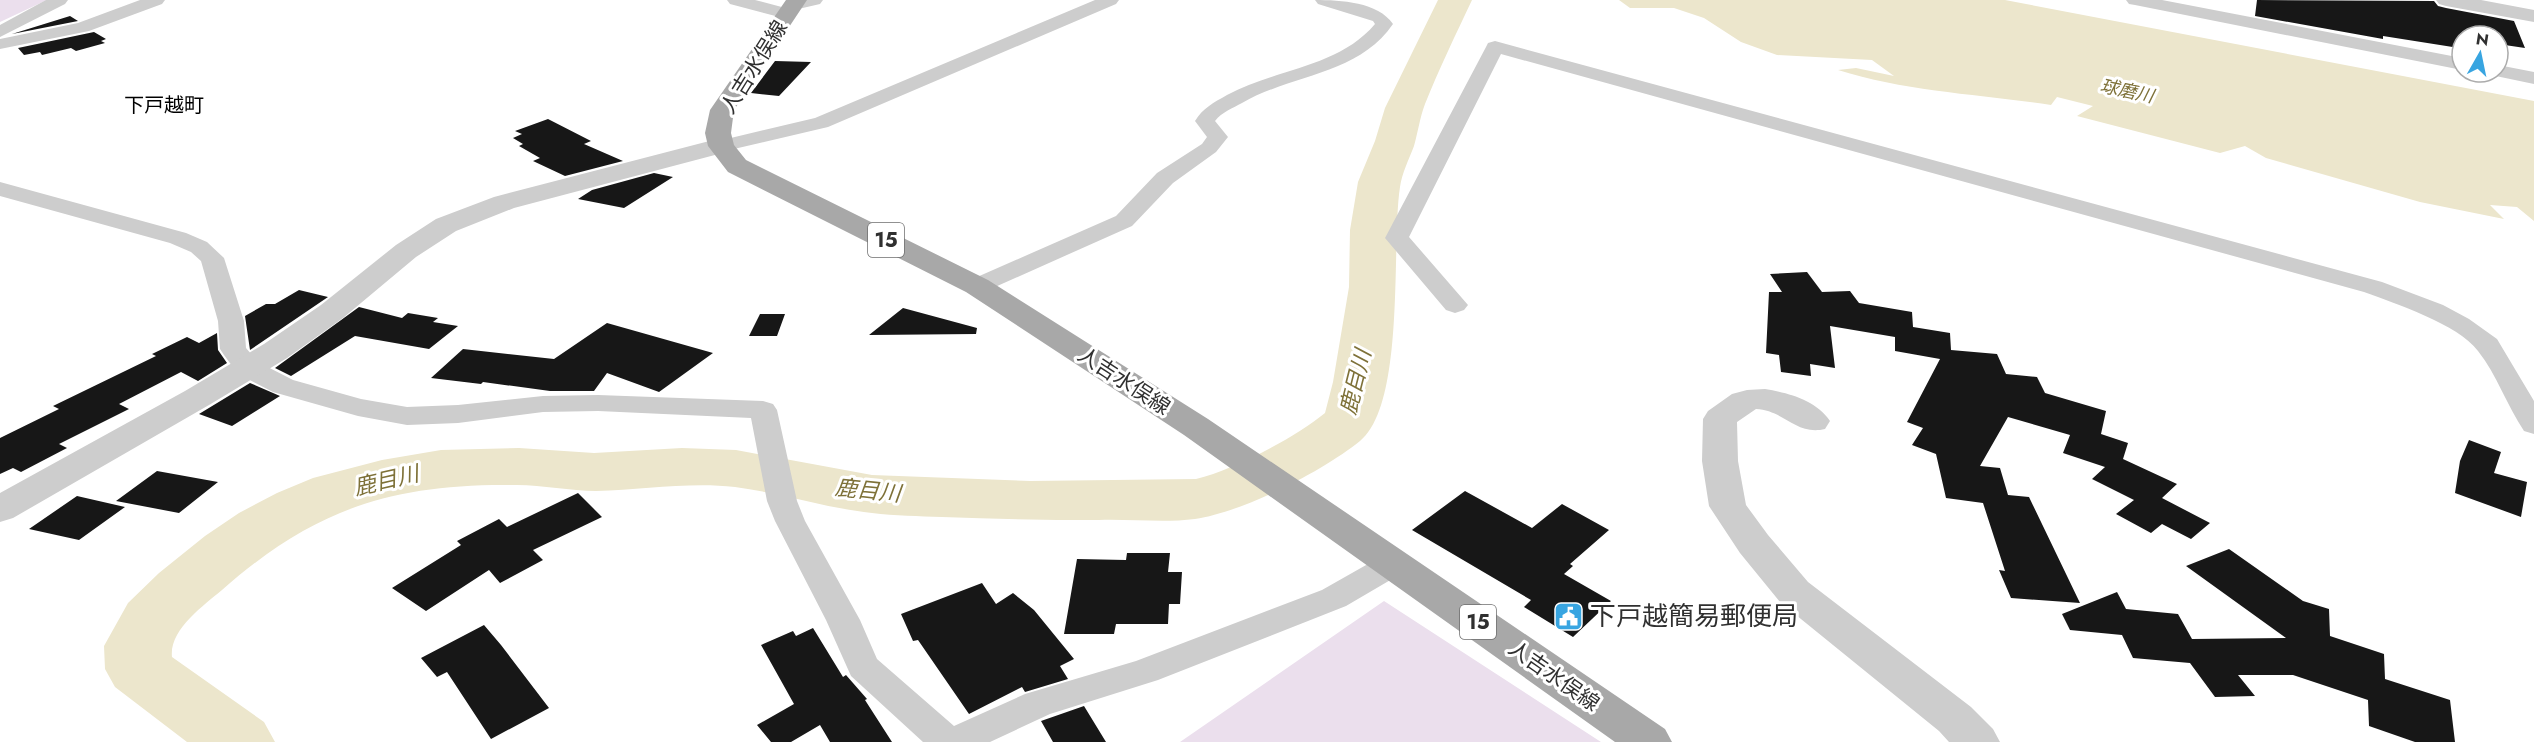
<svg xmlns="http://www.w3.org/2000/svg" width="2534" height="742" font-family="Jost,'Noto Sans JP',sans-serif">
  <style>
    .green { fill: #ebdfed }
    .water { fill: #ece6cc }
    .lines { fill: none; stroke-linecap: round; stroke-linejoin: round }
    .river { fill: #ece6cc; fill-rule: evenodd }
    .building { fill: #171717 }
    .minor { fill: #cdcdcd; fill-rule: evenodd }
    .tertiary { fill: #cdcdcd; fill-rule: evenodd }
    .primary { fill: #a8a8a8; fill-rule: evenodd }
    .labels { text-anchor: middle; stroke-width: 6; stroke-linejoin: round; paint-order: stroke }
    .far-water-label { font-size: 18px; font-style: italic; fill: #7e7138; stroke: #fff }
    .far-quarter-label { font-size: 20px; fill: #000; stroke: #fff }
    .shield { fill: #fff; stroke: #6e6e6e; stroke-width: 1.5 }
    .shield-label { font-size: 20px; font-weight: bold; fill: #303030 }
    .street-label { font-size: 21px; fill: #303030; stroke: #fff }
    .water-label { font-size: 22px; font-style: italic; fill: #7e7138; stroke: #fff }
    .near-poi-label { font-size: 26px; fill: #303030; stroke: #fff; text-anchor: start }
  </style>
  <rect width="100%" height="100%" fill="#fff"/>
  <path class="green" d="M 0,0 L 47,0 L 0,22 Z
    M 1384,601 L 1601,742 L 1180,742 Z"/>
  <path class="water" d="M 1619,0 L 2005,0 L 2534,101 L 2534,221 L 2517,207 L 2490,205 L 2504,219 L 2420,202 L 2266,158 L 2245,146 L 2220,153 L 2077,116 L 2093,106 L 2057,97 L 2051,105 C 1980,94 1907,92 1838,70 L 1856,68 L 1894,76 L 1872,60 L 1777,55 L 1741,42 L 1704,18 L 1674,8 L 1630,8 Z"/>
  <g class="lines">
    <path class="river" d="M 1438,0 L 1472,0 C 1456,34 1439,69 1425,104 C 1420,117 1418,132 1414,146 C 1409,159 1402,173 1400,187 C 1391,245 1406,403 1360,441 C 1323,471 1243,512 1195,519 C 1165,523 1131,519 1099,520 C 1047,520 995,519 942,517 C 919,516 895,516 872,513 C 826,508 781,493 735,487 C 688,482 643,490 596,491 C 570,491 543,485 517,485 C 394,483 315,508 222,590 C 203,606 169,630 172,657 L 264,722 L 275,742 L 187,742 L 115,687 L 105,669 L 104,646 L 128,603 L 159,573 L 205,536 L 239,513 L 277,493 L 313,478 L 382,460 L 441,450 L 519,448 L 594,453 L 682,448 L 736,450 L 872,475 L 1030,481 L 1196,479 C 1234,470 1294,438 1325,413 L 1333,382 L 1349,287 L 1350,230 L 1358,182 L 1375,141 L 1385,108 Z"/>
  </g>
  <path class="building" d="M 2257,0 L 2434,1 L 2438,6 L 2446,8 L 2514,21 L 2525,48 L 2498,44 L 2498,36 L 2462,36 L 2460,55 L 2459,48 L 2383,36 L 2383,39 L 2255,16 Z
    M 70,16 L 78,21 L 12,34 Z
    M 94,32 L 106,39 L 101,41 L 105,43 L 76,51 L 71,48 L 42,55 L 40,52 L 24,55 L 18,48 Z
    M 775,61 L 811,62 L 779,96 L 751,93 Z
    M 548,119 L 591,141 L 584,144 L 623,161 L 565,176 L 533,161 L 540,158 L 519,146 L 523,144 L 513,138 L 522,134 L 515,131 Z
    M 654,173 L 673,177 L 624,208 L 578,199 L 592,190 Z
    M 1807,272 L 1822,292 L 1850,291 L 1859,303 L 1912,312 L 1913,327 L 1950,333 L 1951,350 L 1997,354 L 2006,374 L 2037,377 L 2045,393 L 2106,411 L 2101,434 L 2128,443 L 2123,459 L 2177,484 L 2162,498 L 2210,523 L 2191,539 L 2162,524 L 2151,533 L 2116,514 L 2134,500 L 2092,479 L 2105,467 L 2063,453 L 2070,435 L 2008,417 L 1980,466 L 2000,468 L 2008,495 L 2029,497 L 2080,603 L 2011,598 L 1999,570 L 2005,571 L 1983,503 L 1946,498 L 1936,454 L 1912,445 L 1923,428 L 1907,422 L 1940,359 L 1895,351 L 1895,337 L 1830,326 L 1835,368 L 1810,364 L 1811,376 L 1781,372 L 1779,355 L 1766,353 L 1769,292 L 1782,292 L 1770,274 Z
    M 299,290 L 328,297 L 250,350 L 245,316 L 266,304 L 275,304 Z
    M 359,307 L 402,318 L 408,313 L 438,318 L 433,322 L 458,326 L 429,349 L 355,336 L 291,376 L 275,368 Z
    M 903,308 L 977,328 L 976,334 L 869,335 Z
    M 760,314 L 785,314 L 777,336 L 749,336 Z
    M 607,323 L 713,353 L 659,392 L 607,373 L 594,391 L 550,391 L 483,382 L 481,384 L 431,378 L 463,349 L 554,359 Z
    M 217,333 L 218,350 L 227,363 L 198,381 L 181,372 L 119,404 L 129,409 L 59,444 L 67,448 L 21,472 L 13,468 L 0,474 L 0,438 L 59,409 L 53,406 L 156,356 L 152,354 L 187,337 L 199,343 Z
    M 250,383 L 280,396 L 232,426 L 199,414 Z
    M 2469,440 L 2501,452 L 2494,473 L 2527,482 L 2521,517 L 2455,493 L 2460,461 Z
    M 157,471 L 218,482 L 179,513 L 116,501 Z
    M 1465,491 L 1532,528 L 1562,504 L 1609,530 L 1570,564 L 1573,566 L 1564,574 L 1611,601 L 1573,637 L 1524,607 L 1531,600 L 1412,530 Z
    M 578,493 L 602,517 L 533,550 L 543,560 L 500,583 L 489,570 L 426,611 L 392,588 L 461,545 L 457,541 L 499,519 L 507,527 Z
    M 77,496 L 125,507 L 79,540 L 29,529 Z
    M 2229,549 L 2303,601 L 2329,609 L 2330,636 L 2384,654 L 2385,679 L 2450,700 L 2455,742 L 2415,742 L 2369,726 L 2368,700 L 2293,675 L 2238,675 L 2255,696 L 2215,697 L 2190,663 L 2133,658 L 2122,635 L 2070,630 L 2062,614 L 2117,592 L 2126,609 L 2178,614 L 2192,639 L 2286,638 L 2186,566 Z
    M 1127,553 L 1170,553 L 1168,572 L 1182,572 L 1180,604 L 1169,604 L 1168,624 L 1116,624 L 1114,634 L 1064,634 L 1077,559 L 1126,560 Z
    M 982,583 L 996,604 L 1013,593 L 1034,610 L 1074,659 L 1060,666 L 1068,679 L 1025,692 L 1022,687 L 969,714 L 918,640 L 913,641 L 901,614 Z
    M 484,625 L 501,645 L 549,708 L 491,739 L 447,672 L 437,677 L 421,658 Z
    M 813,628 L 843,677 L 846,675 L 867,699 L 865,700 L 892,742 L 830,742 L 820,725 L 791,742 L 771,742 L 757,725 L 794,704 L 761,645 L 793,631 L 796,636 Z
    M 1084,706 L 1106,742 L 1053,742 L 1041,721 Z"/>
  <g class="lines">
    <path class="minor" d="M 46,0 L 68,0 L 65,4 L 0,37 L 0,25 Z
      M 140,0 L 165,0 L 162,4 L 89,31 L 0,49 L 0,39 L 78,23 Z
      M 727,0 L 755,0 L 793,10 L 796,14 L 793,18 L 787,19 L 730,4 Z
      M 793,0 L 823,0 L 820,4 L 794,10 L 788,9 L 785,5 Z
      M 1095,0 L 1119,0 L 1116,4 L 828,127 L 721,152 L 714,150 L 710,146 L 714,142 L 815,118 Z
      M 1315,0 C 1341,0 1378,2 1393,24 C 1358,75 1292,74 1242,103 C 1233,108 1222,112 1215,121 L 1228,137 L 1216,152 L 1173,183 L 1132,226 L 986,291 L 977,293 L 968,291 L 965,286 L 968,281 L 1116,216 L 1157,173 L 1202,144 L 1207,137 L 1195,121 C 1203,108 1213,103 1227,95 C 1274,69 1338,68 1375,24 L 1373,21 L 1318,4 Z
      M 2126,0 L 2162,0 L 2462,58 L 2462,70 L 2135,5 L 2129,4 Z
      M 1495,41 L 2382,282 L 2443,305 L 2469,319 L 2497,339 L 2534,401 L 2534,434 L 2524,431 C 2507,406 2497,375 2478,351 C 2458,324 2396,304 2364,292 L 1501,54 L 1409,237 L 1468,305 L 1464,310 L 1455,313 L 1446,310 L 1385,238 L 1486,47 L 1488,43 Z
      M 2498,65 L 2534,72 L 2534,84 L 2491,75 L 2489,72 L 2498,72 Z
      M 0,182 L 186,233 L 207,242 L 224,258 L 244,321 L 246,348 L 258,362 L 293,380 L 361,399 L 407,407 L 458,405 L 543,396 L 598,395 L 763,401 L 773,404 L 777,410 L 797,501 L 805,521 L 860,620 L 877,659 L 954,726 L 1025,694 L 1136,661 L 1322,590 L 1382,556 L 1393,553 L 1404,556 L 1409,564 L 1404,572 L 1346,606 L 1158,680 L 1050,714 L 990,742 L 923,742 L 851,676 L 826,620 L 775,521 L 767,501 L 751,418 L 598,411 L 543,412 L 458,423 L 407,425 L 358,416 L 273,392 L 238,374 L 224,355 L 220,349 L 218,321 L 201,261 L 191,252 L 170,243 L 0,196 Z"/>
    <path class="tertiary" d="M 2436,0 L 2481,0 L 2534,10 L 2534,22 L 2446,6 L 2439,4 Z
      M 721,138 L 730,141 L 734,146 L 730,151 L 514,208 L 456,231 L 416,257 L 343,318 L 287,358 L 209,405 L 13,518 L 0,522 L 0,493 L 185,391 L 264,344 L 321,305 L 396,245 L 436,219 L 494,197 Z
      M 1765,389 C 1788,393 1816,400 1830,421 L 1825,429 C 1796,436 1784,410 1756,409 L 1737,422 L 1738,461 L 1746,505 L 1768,535 L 1808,582 L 1971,707 L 1993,729 L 2000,742 L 1949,742 L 1939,731 L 1780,602 L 1740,553 L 1709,506 L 1702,461 L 1703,419 L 1708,411 L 1732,394 L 1747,390 Z"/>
    <path class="primary" d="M 786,0 L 807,0 L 734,110 L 731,133 L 734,145 L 746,160 L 988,280 L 1208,419 L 1665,729 L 1672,742 L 1615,742 L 1184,435 L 966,292 L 728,172 L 708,146 L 705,133 L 710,110 Z"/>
  </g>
  <defs>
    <symbol id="civic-square" viewBox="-11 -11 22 22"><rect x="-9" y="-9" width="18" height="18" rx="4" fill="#38a5e1" stroke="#fff"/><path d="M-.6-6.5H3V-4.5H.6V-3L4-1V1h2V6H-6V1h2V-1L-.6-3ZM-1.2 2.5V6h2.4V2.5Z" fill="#fff"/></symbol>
  </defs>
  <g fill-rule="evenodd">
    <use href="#civic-square" x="1552" y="600" width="33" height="33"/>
  </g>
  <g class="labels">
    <g class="far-water-label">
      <text transform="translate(2127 91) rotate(12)" y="6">球磨川</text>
    </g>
    <g class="far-quarter-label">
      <text x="164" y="112">下戸越町</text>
    </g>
    <g class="shield">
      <rect x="868" y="223" width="36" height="34" rx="4.5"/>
      <rect x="1460" y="605" width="36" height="34" rx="4.5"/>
    </g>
    <g class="shield-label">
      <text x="886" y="247">15</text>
      <text x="1478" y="629">15</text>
    </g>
    <g class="street-label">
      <text transform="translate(754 67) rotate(-58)" y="7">人吉水俣線</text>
      <text transform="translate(1124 381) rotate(33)" y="7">人吉水俣線</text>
      <text transform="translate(1554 676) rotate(35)" y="7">人吉水俣線</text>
    </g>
    <g class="water-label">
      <text transform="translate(1355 382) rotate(-76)" y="8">鹿目川</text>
      <text transform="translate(386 480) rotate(-13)" y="8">鹿目川</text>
      <text transform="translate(868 490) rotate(6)" y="8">鹿目川</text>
    </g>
    <g class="near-poi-label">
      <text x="1590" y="625">下戸越簡易郵便局</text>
    </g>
  </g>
  <g transform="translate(2480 54) rotate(9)"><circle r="28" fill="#ffffff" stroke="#acacac" stroke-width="1.5"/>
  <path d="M0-4.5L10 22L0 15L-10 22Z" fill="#38a5e1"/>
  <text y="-9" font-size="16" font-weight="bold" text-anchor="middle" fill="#303030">N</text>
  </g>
</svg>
